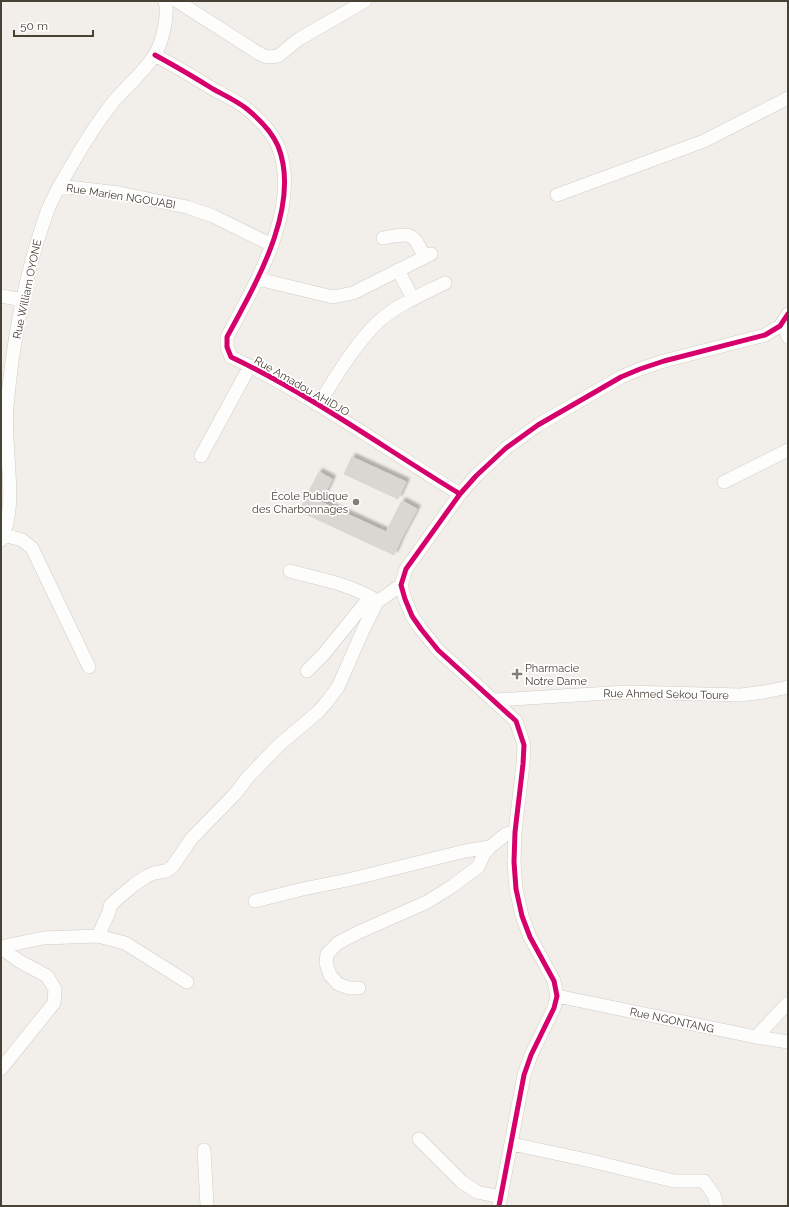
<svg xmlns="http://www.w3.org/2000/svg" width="789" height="1207" font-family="Raleway,sans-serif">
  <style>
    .building { fill: #dad6d1; stroke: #dad6d0; filter: url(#shadow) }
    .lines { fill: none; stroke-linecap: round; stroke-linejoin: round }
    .minor-casing { stroke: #d0cdc8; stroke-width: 14 }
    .minor { stroke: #fdfdfc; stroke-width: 13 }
    .cycleway-casing { stroke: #fff; stroke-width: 8 }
    .cycleway { stroke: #d6006c; stroke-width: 5 }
    .poi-dot { fill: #847e74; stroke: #fff; stroke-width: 1.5 }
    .labels { text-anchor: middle; stroke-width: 3.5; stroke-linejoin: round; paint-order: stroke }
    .street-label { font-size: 11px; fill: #484135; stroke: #fff }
    .poi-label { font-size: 11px; fill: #484135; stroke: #fff; text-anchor: end }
  </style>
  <defs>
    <filter id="shadow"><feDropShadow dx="3.5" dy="-3.5" stdDeviation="1" flood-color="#0004"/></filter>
  </defs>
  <rect width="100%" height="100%" fill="#f2efea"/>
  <path class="building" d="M 352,457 L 406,482 L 398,499 L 344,474 Z
    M 319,472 L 332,479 L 321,502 L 386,532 L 402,501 L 417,509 L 401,539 L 394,555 L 299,511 Z"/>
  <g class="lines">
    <defs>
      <path id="minor" d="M 177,1 L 260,54 L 267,57 L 278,56 L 299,39 L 365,1
        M 155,55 C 175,66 194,77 213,89 C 224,95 237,101 247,109 C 258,118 272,132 278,146 C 302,206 255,285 227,337 L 227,347 L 231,357 C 311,395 384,448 460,494
        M 59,186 L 119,193 L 187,207 L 213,216 L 272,245
        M 557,195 L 704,141 L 788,98
        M 383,238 C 411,233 413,231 424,257
        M 398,270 L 413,299
        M 258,279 L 333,297 L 353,293 L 431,254
        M 1,296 L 23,300
        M 780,326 L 785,329 L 788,337
        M 318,405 C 336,377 354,345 379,321 C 397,305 423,294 445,283
        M 201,456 L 250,366
        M 724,482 L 788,450
        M 4,535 L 22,540 L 32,548 L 89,667
        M 1,540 C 19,506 3,445 7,406 C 13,341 25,273 47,212 C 53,196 62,181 71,166 C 84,143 98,121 114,101 C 127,86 143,73 154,56 C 162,44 169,15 165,1
        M 290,571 C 319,579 351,584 377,601
        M 307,671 L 323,655 L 370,597
        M 495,700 L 626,692 L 741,695 L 764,692 L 788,687
        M 255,901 L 303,889 L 352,879 L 465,851 L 490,847 L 506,834 L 515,832
        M 98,936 L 109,912 L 110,906 L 117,899 L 135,884 L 147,876 L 154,873 L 166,871 L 172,867 L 192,838 L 236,793 L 248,777 L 279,745 L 318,712 L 326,703 L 338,687 L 364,628 L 377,602 L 401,585
        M 1,947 L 43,938 L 98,936 L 125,943 L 187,982
        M 1,948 L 19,961 L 47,976 L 55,989 L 54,1003 L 1,1069
        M 359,988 L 349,988 L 338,984 L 330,975 L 326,963 L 327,954 L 338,943 L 357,933 L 427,902 L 451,887 L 478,867 L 484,854 L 490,847
        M 557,996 L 756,1037 L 788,1042
        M 756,1037 L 788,1003
        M 419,1139 L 462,1182 L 477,1192 L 501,1197
        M 512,1144 L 587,1160 L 674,1181 L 704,1181 L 714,1195 L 717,1206
        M 204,1150 L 207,1206
        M 499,1206 L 524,1075 L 531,1055 L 554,1008 L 557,996 L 554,981 L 530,937 L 522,916 L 516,889 L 514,862 L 515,832 L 523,764 L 524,745 L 516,721 L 438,650 L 421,629 L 412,616 L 405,599 L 401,585 L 406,569 L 460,494 L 476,476 L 506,448 L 538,425 L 621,377 L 640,369 L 664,361 L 765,335 L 780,326 L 788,314"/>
    </defs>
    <use href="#minor" class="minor-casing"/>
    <use href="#minor" class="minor"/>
    <defs>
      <path id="cycleway" d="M 155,55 C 175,66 194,77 213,89 C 224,95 237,101 247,109 C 258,118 272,132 278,146 C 302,206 255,285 227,337 L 227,347 L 231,357 C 311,395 384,448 460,494
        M 499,1206 L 524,1075 L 531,1055 L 554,1008 L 557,996 L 554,981 L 530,937 L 522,916 L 516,889 L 514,862 L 515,832 L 523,764 L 524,745 L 516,721 L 438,650 L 421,629 L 412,616 L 405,599 L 401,585 L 406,569 L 460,494 L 476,476 L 506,448 L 538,425 L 621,377 L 640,369 L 664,361 L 765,335 L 780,326 L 788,314"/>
    </defs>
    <use href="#cycleway" class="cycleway-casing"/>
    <use href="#cycleway" class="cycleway"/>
  </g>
  <g class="poi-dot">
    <circle cx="356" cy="502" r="4"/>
    <path d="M515 668h4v4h4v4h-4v4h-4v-4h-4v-4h4z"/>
  </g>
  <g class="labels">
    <g class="street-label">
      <text transform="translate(121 196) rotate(9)" y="4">Rue Marien NGOUABI</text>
      <text transform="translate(27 289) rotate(-78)" y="4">Rue William OYONE</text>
      <text transform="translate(302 386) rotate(30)" y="4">Rue Amadou AHIDJO</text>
      <text transform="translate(666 694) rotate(1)" y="4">Rue Ahmed Sekou Toure</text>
      <text transform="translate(672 1020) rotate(12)" y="4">Rue NGONTANG</text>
    </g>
    <g class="poi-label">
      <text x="348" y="500">École Publique<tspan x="348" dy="13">des Charbonnages</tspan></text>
      <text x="525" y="672" text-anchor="start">Pharmacie<tspan x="525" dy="13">Notre Dame</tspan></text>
    </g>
  </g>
  <rect width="789" height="1207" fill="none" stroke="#484135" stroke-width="4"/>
  <path d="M14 30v6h79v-6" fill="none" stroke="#484135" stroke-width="2"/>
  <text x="20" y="30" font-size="12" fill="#484135" stroke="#ffffff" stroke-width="3" paint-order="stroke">50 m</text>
</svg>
